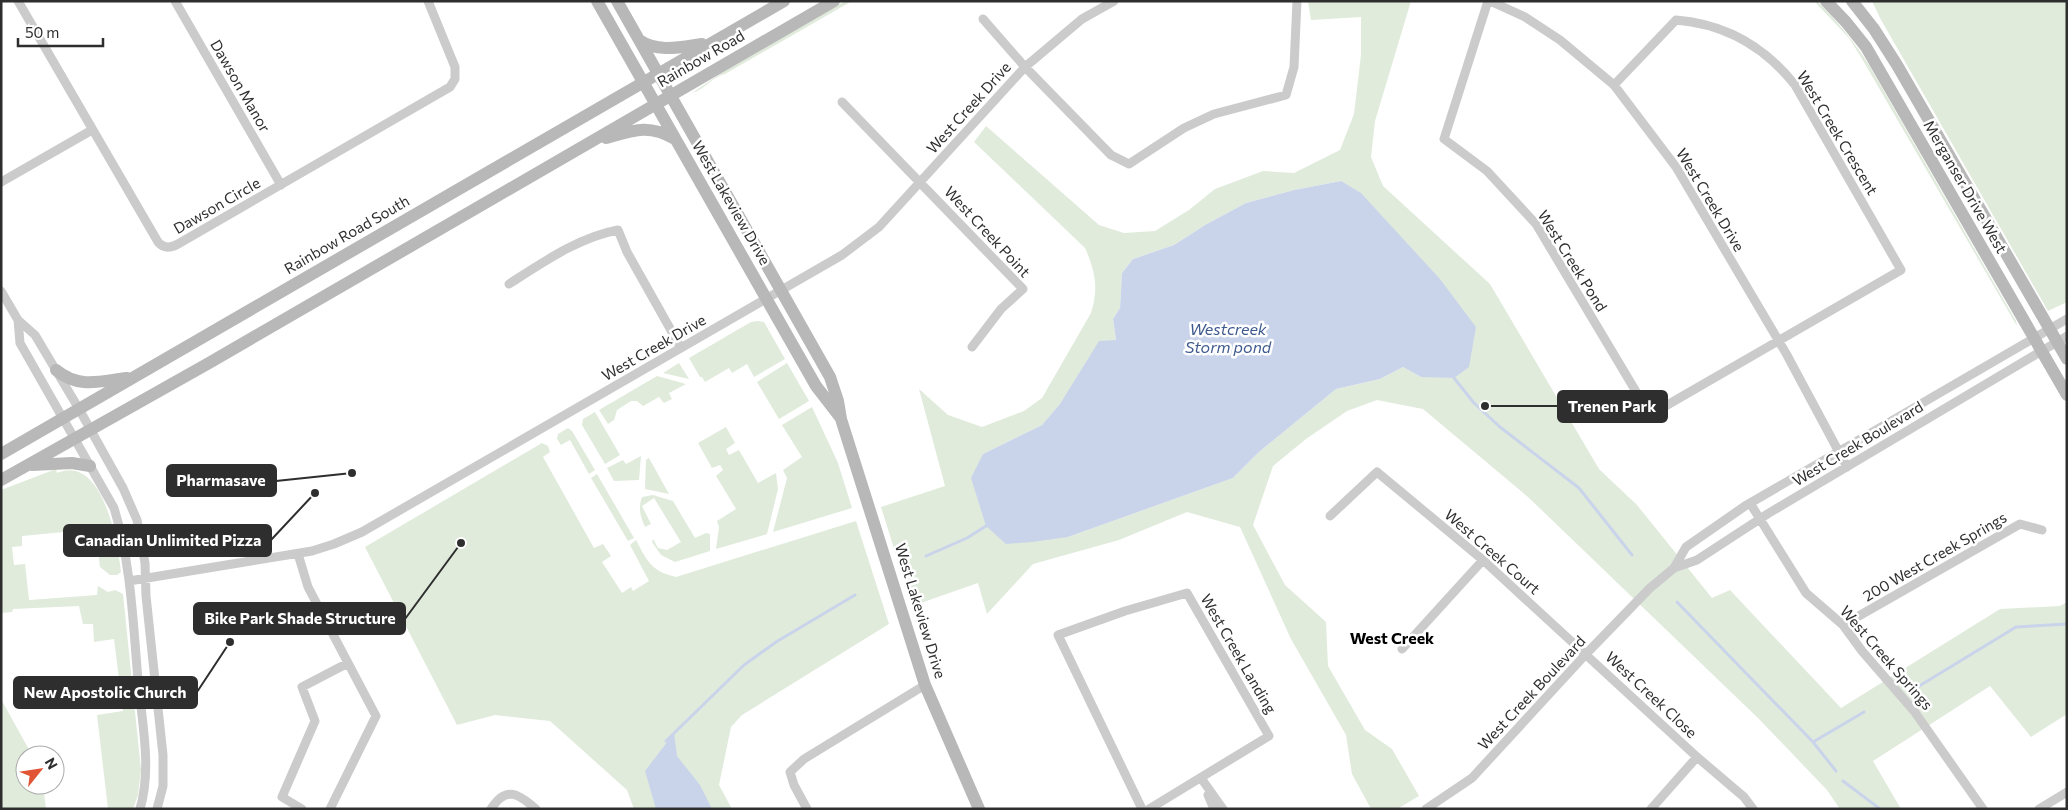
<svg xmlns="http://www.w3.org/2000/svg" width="2068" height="810" font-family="Commissioner,sans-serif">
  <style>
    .green { fill: #e0ebdc; fill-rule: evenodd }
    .water { fill: #c9d4eb }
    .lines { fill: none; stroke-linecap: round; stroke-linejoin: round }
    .stream { stroke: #c9d4eb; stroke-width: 3 }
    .street { stroke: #cbcbcb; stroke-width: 9 }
    .secondary { stroke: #b8b8b8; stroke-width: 12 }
    .labels { text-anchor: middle; stroke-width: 5; stroke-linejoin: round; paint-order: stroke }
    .street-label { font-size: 15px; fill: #2e2e2e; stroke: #fff }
    .water-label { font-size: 16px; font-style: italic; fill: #3e5a8e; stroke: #fff }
    .neighbourhood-label { font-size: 16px; font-weight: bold; fill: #000; stroke: #fff }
    .leader { fill: none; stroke: #2e2e2e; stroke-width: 2 }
    .callout-dot { fill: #2e2e2e; stroke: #fff; stroke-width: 2 }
    .callout { fill: #2e2e2e; stroke: #2e2e2e; stroke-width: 2 }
    .callout-label { font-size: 16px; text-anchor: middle; font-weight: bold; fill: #fff }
  </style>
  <rect width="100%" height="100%" fill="#fff"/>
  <path class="green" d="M 845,1 L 852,1 L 725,74 C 712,77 704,90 692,93 L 723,72 Z
    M 1308,1 L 1411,1 L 1375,121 L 1371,157 L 1383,186 L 1490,284 L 1599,469 L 1637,505 L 1712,598 L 1730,590 L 1841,708 L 2000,609 L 2060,606 L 2067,602 L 2067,714 L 2031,737 L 1990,686 L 1873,761 L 1901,809 L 1840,809 L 1827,790 L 1758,718 L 1528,497 L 1423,409 L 1377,400 L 1347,411 L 1306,439 L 1273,466 L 1253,525 L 1285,585 L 1326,622 L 1328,666 L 1365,730 L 1392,749 L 1419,796 L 1397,809 L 1371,809 L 1352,774 L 1346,735 L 1291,639 L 1240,527 L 1187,512 L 1119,540 L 1033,564 L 987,614 L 978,583 L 912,606 L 881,507 L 945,486 L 919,389 L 948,415 L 982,427 L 1024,411 L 1042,398 L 1091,313 C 1099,288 1095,271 1085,248 L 974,142 L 986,126 L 1099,225 L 1124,233 L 1155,231 L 1189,210 L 1215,189 L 1263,171 L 1294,173 L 1340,150 L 1354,114 L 1361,55 L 1361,17 L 1311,20 ZM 1341,181 L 1421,377 L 1403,367 L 1380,379 L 1336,389 L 1259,452 L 1233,478 L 1068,537 L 983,454 L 1042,425 L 1116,340 L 1113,319 L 1120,308 L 1122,273 L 1133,259 L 1174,245 L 1205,225 L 1246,203 L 1294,190 Z
    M 1814,1 L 1817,1 C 1837,21 1854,41 1869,65 L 1998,290 L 2016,321 L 2017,326 L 1861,57 L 1849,38 Z
    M 1872,1 L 2067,1 L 2067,302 L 2048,311 L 1880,18 Z
    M 758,321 L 764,322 L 785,359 L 754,377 L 747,364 L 732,373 L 729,368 L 705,382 L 702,377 L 700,377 L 689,358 L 751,322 Z
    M 679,363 L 689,379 L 663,373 Z
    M 787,363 L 809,401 L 779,419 L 757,382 Z
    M 657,376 L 686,384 L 669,393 L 672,399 L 664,403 L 659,397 L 643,406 L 637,401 L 631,401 L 617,410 L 614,420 L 608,424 L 599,410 Z
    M 812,407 L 838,463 L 852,508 L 773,532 L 787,478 L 783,470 L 802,457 L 782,425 Z
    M 595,412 L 620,455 L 605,464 L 582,425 L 583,419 Z
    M 726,427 L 735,443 L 726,449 L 729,455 L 739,450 L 758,483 L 776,473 L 778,489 L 767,534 L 716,549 L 719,527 L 717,521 L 736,509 L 716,476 L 723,470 L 720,465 L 712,468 L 698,443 Z
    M 568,428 L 572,431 L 595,470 L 589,474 L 570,440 L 561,445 L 557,439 L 558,434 Z
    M 542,443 L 548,446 L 550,452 L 543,457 L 594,548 L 603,544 L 611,556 L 602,562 L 622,593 L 631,587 L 633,591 L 649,581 L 630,545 L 636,540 C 647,561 651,571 676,577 L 856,521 L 889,624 L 742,715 L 731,727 L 719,785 L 732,809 L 634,809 L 627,790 L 550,721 L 495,715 L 457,725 L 365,547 Z
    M 641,456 L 639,480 L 614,481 L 607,468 L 623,460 L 626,464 Z
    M 649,458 L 669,494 L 645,489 L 646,460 Z
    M 56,469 L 57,473 C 103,454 118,543 121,572 L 117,575 L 110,575 L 100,567 L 95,529 L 22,536 L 22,546 L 12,547 L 14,565 L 25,564 L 29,600 L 97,595 L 98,586 L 108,592 L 115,590 L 123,594 L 141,770 L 138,795 L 133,809 L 108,809 L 97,715 L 123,711 L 114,639 L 94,642 L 93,624 L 83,624 L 79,606 L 13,609 L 12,612 L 1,613 L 1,490 Z
    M 597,474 L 634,538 L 628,541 L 591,478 Z
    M 653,495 L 673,501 L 695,538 L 706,533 L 710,534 L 710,551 L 675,562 L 661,555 L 652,542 L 653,539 L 658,548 L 667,550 L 681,542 L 654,498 L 642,506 L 651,524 L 645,527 C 640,516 638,508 642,497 Z
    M 1,699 L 32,755 L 25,755 L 25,785 L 43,785 L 46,809 L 1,809 Z"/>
  <path class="water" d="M 1341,181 L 1361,193 L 1440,279 L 1476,327 L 1469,367 L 1454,378 L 1421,377 L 1403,367 L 1380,379 L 1336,389 L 1259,452 L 1233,478 L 1068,537 L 1032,542 L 1006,544 L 986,526 L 971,478 L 983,454 L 1042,425 L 1060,404 L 1099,341 L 1116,340 L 1113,319 L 1120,308 L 1122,273 L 1133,259 L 1174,245 L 1205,225 L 1246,203 L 1294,190 Z
    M 674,733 L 677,756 L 700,785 L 712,809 L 656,809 L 645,771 Z"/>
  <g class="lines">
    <path class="stream" d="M 1454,378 L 1474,403 L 1500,427 L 1579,488 L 1632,555
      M 926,556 L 967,538 L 986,526
      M 1677,602 L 1813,742 L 1836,771
      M 1911,691 L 2016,627 L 2067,624
      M 666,741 L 744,665 L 776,642 L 855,595
      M 1813,742 L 1864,712
      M 1843,781 L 1880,809"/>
    <path class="street" d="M 18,1 L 158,242 C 164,249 171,248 178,244 L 450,87 L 455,79 L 455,67 L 428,1
      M 175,1 L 281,185
      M 1488,1 L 1444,139 L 1487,171 L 1536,224 L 1650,415 L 1901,270 L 1795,85 C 1765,47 1725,24 1676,20 L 1614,85
      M 1490,1 L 1525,17 L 1560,40 L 1614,85 L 1676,167 L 1787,355 L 1847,467
      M 983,19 L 1025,67 L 1111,155 L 1129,164 L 1184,128 L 1214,114 L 1286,95 L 1294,67 L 1297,1
      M 842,102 L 1023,289 L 1001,309 L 972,347
      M 1,182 L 92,130
      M 509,284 C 542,263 579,237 618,230 L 627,252 L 681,348
      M 1,291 L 18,320 L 35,335 L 79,409 L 123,488 L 137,520 L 145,563 L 146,596 L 163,755 L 163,786 L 157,809
      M 18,320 L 20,343 L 114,508 C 131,563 133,622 138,680 C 142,723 152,768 140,809
      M 1750,503 L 1806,593 L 1843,625 L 1862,651 L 1914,711 L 1983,809
      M 1330,516 L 1377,472 L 1483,560 L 1697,757 L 1744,797 L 1753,809
      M 298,554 L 308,587 L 376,716 L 330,809
      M 1674,568 L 1686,547 L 1745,506 L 2067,319
      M 129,581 L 312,551 L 334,544 L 362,532 L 842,255 L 879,227 L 1025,67 L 1082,19 L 1114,1
      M 1843,625 L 2020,524 L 2042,530
      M 1402,649 L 1483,560
      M 1201,778 L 1223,809
      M 1208,795 L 1214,809
      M 302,809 L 282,797 L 315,721 L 302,687 L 348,663
      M 491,809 C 506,785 519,794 536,809
      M 807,809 L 794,785 L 790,772 L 804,759 L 925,685
      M 1142,809 L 1058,635 L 1125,611 L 1187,593 L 1269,736 L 1149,809
      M 1426,809 L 1472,778 L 1586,654 L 1650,588 L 1674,568 L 1697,560 L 1769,513 L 2067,336
      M 1651,809 L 1697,757
      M 2039,809 L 2067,792"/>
    <path class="secondary" d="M 597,1 L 816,386 L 840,417
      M 617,1 L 830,377 L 838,401 L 841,419 L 925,685 L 979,809
      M 1826,1 L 1846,22 L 1866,47 L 2067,395
      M 1852,1 L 1874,29 L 1897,65 L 2067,359
      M 639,40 C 658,53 681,47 702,44
      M 606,138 C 634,130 649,124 675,139
      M 56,370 C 79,389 100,381 127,378
      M 1,454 L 784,1
      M 32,465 L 72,463 L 90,466
      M 1,480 L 209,363 L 834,1"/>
  </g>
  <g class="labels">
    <g class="street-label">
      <text transform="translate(701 59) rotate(-30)" y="5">Rainbow Road</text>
      <text transform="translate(240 86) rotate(60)" y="5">Dawson Manor</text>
      <text transform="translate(969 108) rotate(-48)" y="5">West Creek Drive</text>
      <text transform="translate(1837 133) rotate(59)" y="5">West Creek Crescent</text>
      <text transform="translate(1965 187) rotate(60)" y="5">Merganser Drive West</text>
      <text transform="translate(1710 200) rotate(59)" y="5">West Creek Drive</text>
      <text transform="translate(731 203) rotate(60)" y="5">West Lakeview Drive</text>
      <text transform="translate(217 206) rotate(-30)" y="5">Dawson Circle</text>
      <text transform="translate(987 232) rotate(47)" y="5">West Creek Point</text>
      <text transform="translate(347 235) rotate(-30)" y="5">Rainbow Road South</text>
      <text transform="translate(1572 261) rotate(58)" y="5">West Creek Pond</text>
      <text transform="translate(654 348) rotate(-30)" y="5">West Creek Drive</text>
      <text transform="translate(1858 444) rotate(-31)" y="5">West Creek Boulevard</text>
      <text transform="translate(1492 552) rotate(41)" y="5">West Creek Court</text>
      <text transform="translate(1935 557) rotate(-30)" y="5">200 West Creek Springs</text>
      <text transform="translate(920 611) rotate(73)" y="5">West Lakeview Drive</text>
      <text transform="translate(1238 654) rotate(60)" y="5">West Creek Landing</text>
      <text transform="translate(1886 658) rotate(49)" y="5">West Creek Springs</text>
      <text transform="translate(1532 693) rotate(-47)" y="5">West Creek Boulevard</text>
      <text transform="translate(1651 695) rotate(43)" y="5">West Creek Close</text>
    </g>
    <g class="water-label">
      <text x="1228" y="335">Westcreek<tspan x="1228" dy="18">Storm pond</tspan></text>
    </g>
    <g class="neighbourhood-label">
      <text x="1392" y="644">West Creek</text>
    </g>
  </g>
  <path class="leader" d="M1485 406L1558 406M352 473L276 481M315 493L271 540M461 543L405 619M230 642L197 692"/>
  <g class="callout-dot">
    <circle cx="1485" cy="406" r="5"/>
    <circle cx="352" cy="473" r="5"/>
    <circle cx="315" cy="493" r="5"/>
    <circle cx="461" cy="543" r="5"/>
    <circle cx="230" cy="642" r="5"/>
  </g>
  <g class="callout">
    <rect x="1558" y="391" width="109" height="31" rx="5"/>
    <rect x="167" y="465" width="109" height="31" rx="5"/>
    <rect x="64" y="525" width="207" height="31" rx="5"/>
    <rect x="194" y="603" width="211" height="31" rx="5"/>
    <rect x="14" y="677" width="183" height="31" rx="5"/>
  </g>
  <g class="callout-label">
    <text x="1612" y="412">Trenen Park</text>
    <text x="221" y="486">Pharmasave</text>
    <text x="168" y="546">Canadian Unlimited Pizza</text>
    <text x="300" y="624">Bike Park Shade Structure</text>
    <text x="105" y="698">New Apostolic Church</text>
  </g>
  <rect width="2068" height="810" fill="none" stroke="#2e2e2e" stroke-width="5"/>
  <g transform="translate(40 770) rotate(60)"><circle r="24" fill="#ffffff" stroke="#ababab"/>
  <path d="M0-4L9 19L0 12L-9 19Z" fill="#e15534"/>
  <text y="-8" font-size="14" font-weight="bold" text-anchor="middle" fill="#2e2e2e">N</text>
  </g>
  <path d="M18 38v8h85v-8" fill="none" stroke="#2e2e2e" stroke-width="2.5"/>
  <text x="25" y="38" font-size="15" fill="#2e2e2e" stroke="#ffffff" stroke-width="4" paint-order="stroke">50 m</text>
</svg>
